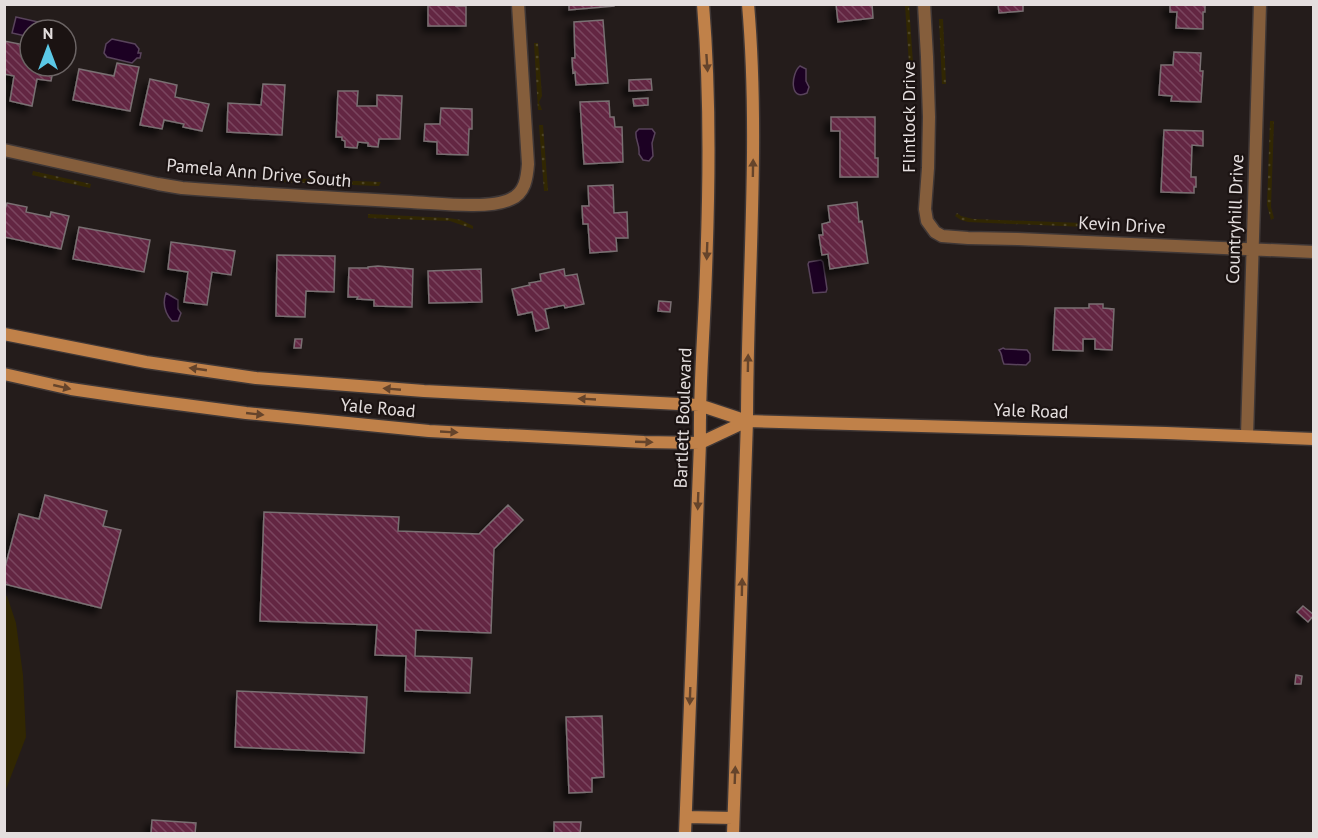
<svg xmlns="http://www.w3.org/2000/svg" width="1318" height="838" font-family="'PT Sans',sans-serif">
  <style>
    .grass { fill: url(#grass-dots) }
    .green { fill: #312702 }
    .water { fill: #1c0123; stroke: #58435b; stroke-width: 1.5 }
    .building { fill: url(#building-back-hatch); stroke: #796f72; stroke-width: 1.5; filter: url(#shadow) }
    .lines { fill: none; stroke-linecap: round; stroke-linejoin: round }
    .minor-casing { stroke: #3f3736; stroke-width: 15 }
    .secondary-casing { stroke: #3f3736; stroke-width: 15 }
    .minor { stroke: #855e3c; stroke-width: 12 }
    .secondary { stroke: #c08149; stroke-width: 12 }
    .oneway { fill: #65442b }
    .labels { text-anchor: middle; stroke-width: 4.5; stroke-linejoin: round; paint-order: stroke }
    .street-label { font-size: 18px; fill: #e4dede; stroke: #1b1312 }
  </style>
  <defs>
    <pattern id="grass-dots" width="8" height="8" patternUnits="userSpaceOnUse" patternTransform="scale(1.5)"><rect width="8" height="8" fill="#312702"/><path d="M2 2h.1M6 6h.1" fill="none" stroke="#4f4626" stroke-width="1.8" stroke-linecap="round"/></pattern>
    <pattern id="building-back-hatch" width="6" height="6" patternUnits="userSpaceOnUse" patternTransform="scale(1.5)"><rect width="6" height="6" fill="#642643"/><path d="M-1 5l2 2M0 0l6 6M5-1l2 2" fill="none" stroke="#7a455e"/></pattern>
    <filter id="shadow"><feDropShadow dx="-5.5" dy="5.5" stdDeviation="3" flood-color="#0009"/></filter>
  </defs>
  <rect width="100%" height="100%" fill="#241c1b"/>
  <path class="grass" d="M 905,5 L 909,5 L 914,78 L 910,78 Z
    M 939,19 L 943,19 L 946,84 L 942,84 Z
    M 534,43 L 538,43 L 542,96 L 539,102 L 542,110 L 538,110 Z
    M 1270,121 L 1274,121 L 1271,207 L 1274,218 L 1271,220 L 1267,205 Z
    M 539,125 L 543,125 L 548,191 L 544,191 Z
    M 33,171 L 91,184 L 90,188 L 32,175 Z
    M 285,178 L 381,182 L 379,186 L 377,186 L 283,182 Z
    M 957,213 L 961,216 L 973,219 L 1109,224 L 1108,228 L 968,222 L 961,220 L 955,216 Z
    M 368,214 L 449,218 L 461,220 L 473,226 L 473,229 L 450,221 L 368,218 Z"/>
  <path class="green" d="M 5,596 L 7,596 L 16,623 L 23,675 L 26,737 L 5,792 Z"/>
  <path class="water" d="M 16,17 L 47,24 L 46,30 L 30,30 L 30,37 L 12,33 Z
    M 112,39 L 135,44 L 139,49 L 138,53 L 141,53 L 140,58 L 137,58 L 132,63 L 107,57 L 104,53 L 106,44 Z
    M 800,66 L 806,69 L 806,81 L 809,87 L 807,93 C 789,102 791,73 800,66 Z
    M 652,129 L 655,133 L 652,143 L 653,156 L 649,161 L 643,160 L 639,154 C 640,143 635,141 636,132 L 639,129 Z
    M 821,260 L 823,262 L 827,289 L 826,292 L 813,293 L 808,264 L 809,262 Z
    M 166,293 L 178,300 L 178,309 L 181,313 L 178,321 L 172,321 C 165,313 162,304 166,293 Z
    M 1003,348 L 1005,349 L 1027,350 L 1030,354 L 1030,361 L 1026,365 L 1004,364 C 1001,359 1003,354 999,350 Z"/>
  <path class="building" d="M 428,4 L 456,4 L 456,6 L 466,6 L 466,26 L 428,26 Z
    M 569,4 L 614,4 L 614,6 L 569,10 Z
    M 836,4 L 872,4 L 873,18 L 838,22 Z
    M 998,4 L 1023,4 L 1023,11 L 999,13 Z
    M 1170,4 L 1205,4 L 1205,12 L 1203,12 L 1203,29 L 1176,28 L 1177,12 L 1170,12 Z
    M 603,20 L 608,83 L 576,85 L 575,72 L 573,73 L 572,58 L 575,58 L 574,22 Z
    M 4,41 L 30,46 L 30,66 L 54,66 L 51,81 L 37,79 L 32,106 L 10,101 L 14,76 L 4,74 Z
    M 1174,52 L 1201,53 L 1200,71 L 1203,71 L 1201,102 L 1171,101 L 1172,96 L 1159,95 L 1161,65 L 1173,65 Z
    M 117,63 L 139,67 L 130,111 L 73,100 L 79,69 L 114,76 Z
    M 150,79 L 177,85 L 175,97 L 209,104 L 202,131 L 183,127 L 184,124 L 164,120 L 162,129 L 140,125 Z
    M 651,79 L 652,90 L 629,91 L 629,80 Z
    M 263,84 L 285,85 L 282,135 L 227,132 L 228,103 L 261,105 Z
    M 338,91 L 358,91 L 357,106 L 377,106 L 377,95 L 402,96 L 400,139 L 379,139 L 378,147 L 368,146 L 368,143 L 358,142 L 357,148 L 345,147 L 345,141 L 342,140 L 342,137 L 336,137 Z
    M 648,98 L 648,105 L 634,106 L 633,99 Z
    M 609,101 L 610,117 L 614,117 L 615,127 L 622,127 L 623,162 L 584,164 L 580,102 Z
    M 441,108 L 472,109 L 472,129 L 469,129 L 468,155 L 437,154 L 437,142 L 424,141 L 425,124 L 440,124 Z
    M 831,117 L 875,117 L 875,158 L 878,158 L 878,177 L 840,177 L 840,131 L 831,131 Z
    M 1164,130 L 1203,131 L 1203,146 L 1192,145 L 1191,177 L 1196,177 L 1196,187 L 1194,187 L 1194,193 L 1161,192 Z
    M 613,185 L 614,213 L 627,212 L 628,238 L 616,238 L 617,251 L 590,253 L 588,224 L 583,224 L 582,206 L 589,206 L 588,186 Z
    M 857,202 L 859,222 L 862,221 L 868,263 L 830,269 L 828,254 L 822,255 L 819,235 L 823,235 L 822,224 L 830,222 L 828,206 Z
    M 7,203 L 27,207 L 26,212 L 50,217 L 51,212 L 69,216 L 61,249 L 4,237 L 4,212 Z
    M 79,227 L 150,240 L 144,272 L 73,259 Z
    M 171,242 L 235,251 L 231,275 L 212,272 L 207,305 L 184,302 L 188,272 L 168,269 Z
    M 277,255 L 335,256 L 334,292 L 306,291 L 305,317 L 276,316 Z
    M 378,266 L 413,269 L 412,307 L 374,306 L 374,300 L 357,299 L 358,297 L 348,297 L 349,268 L 368,268 L 368,267 Z
    M 481,269 L 482,302 L 429,303 L 428,271 Z
    M 564,269 L 565,276 L 577,274 L 584,304 L 565,308 L 564,305 L 545,309 L 549,328 L 536,331 L 532,312 L 518,315 L 512,289 L 530,285 L 529,283 L 541,281 L 540,274 Z
    M 659,301 L 671,302 L 670,312 L 658,311 Z
    M 1089,304 L 1103,304 L 1103,308 L 1114,309 L 1112,350 L 1095,349 L 1095,339 L 1083,339 L 1083,351 L 1053,350 L 1055,308 L 1089,308 Z
    M 295,339 L 302,339 L 301,348 L 294,348 Z
    M 45,495 L 107,511 L 103,526 L 121,530 L 101,608 L 4,584 L 4,571 L 19,514 L 39,519 Z
    M 508,505 L 523,520 L 494,549 L 491,633 L 416,630 L 415,656 L 472,658 L 470,693 L 405,691 L 406,656 L 375,655 L 377,625 L 260,621 L 264,512 L 399,517 L 398,531 L 479,534 Z
    M 1303,606 L 1314,615 L 1308,622 L 1297,612 Z
    M 1296,675 L 1302,676 L 1301,684 L 1295,684 Z
    M 237,691 L 367,697 L 364,753 L 235,747 Z
    M 602,716 L 604,777 L 592,778 L 592,792 L 569,793 L 566,717 Z
    M 152,820 L 196,823 L 195,834 L 151,834 Z
    M 554,822 L 581,822 L 580,834 L 554,834 Z"/>
  <g class="lines">
    <defs>
      <path id="minor" d="M 924,4 L 927,57 L 929,117 L 928,168 L 925,209 L 927,221 L 935,232 L 942,236 L 968,238 L 1018,239 L 1314,252
        M 4,150 L 158,184 L 182,188 C 258,194 334,198 411,202 C 436,203 489,210 511,199 C 525,193 527,178 528,164 L 518,4
        M 1247,436 L 1260,4"/>
      <path id="secondary" d="M 4,334 L 146,362 L 256,378 L 424,391 L 699,405 L 747,421 L 1166,433 L 1314,439
        M 4,374 L 71,389 L 139,399 L 246,413 L 429,431 L 644,442 L 700,443 L 747,421
        M 686,817 L 733,818
        M 685,834 L 700,443 C 699,394 703,345 705,297 C 709,199 711,102 703,4
        M 733,834 L 747,421 C 747,282 760,143 748,4"/>
    </defs>
    <use href="#minor" class="minor-casing"/>
    <use href="#secondary" class="secondary-casing"/>
    <use href="#minor" class="minor"/>
    <use href="#secondary" class="secondary"/>
  </g>
  <defs><path id="oneway-solid" d="M-6-.8H1V-3.2L6.5 0L1 3.2V.8H-6Z" transform="scale(1.5)"/></defs>
  <g class="oneway">
    <use href="#oneway-solid" transform="translate(707 63) rotate(86)"/>
    <use href="#oneway-solid" transform="translate(753 168) rotate(-89)"/>
    <use href="#oneway-solid" transform="translate(707 251) rotate(92)"/>
    <use href="#oneway-solid" transform="translate(748 363) rotate(-89)"/>
    <use href="#oneway-solid" transform="translate(198 369) rotate(-172)"/>
    <use href="#oneway-solid" transform="translate(62 387) rotate(13)"/>
    <use href="#oneway-solid" transform="translate(392 389) rotate(-175)"/>
    <use href="#oneway-solid" transform="translate(587 399) rotate(-177)"/>
    <use href="#oneway-solid" transform="translate(255 414) rotate(6)"/>
    <use href="#oneway-solid" transform="translate(449 432) rotate(3)"/>
    <use href="#oneway-solid" transform="translate(644 442) rotate(2)"/>
    <use href="#oneway-solid" transform="translate(698 501) rotate(92)"/>
    <use href="#oneway-solid" transform="translate(742 587) rotate(-89)"/>
    <use href="#oneway-solid" transform="translate(690 696) rotate(92)"/>
    <use href="#oneway-solid" transform="translate(735 775) rotate(-88)"/>
  </g>
  <g class="labels">
    <g class="street-label">
      <text transform="translate(909 117) rotate(-90)" y="6">Flintlock Drive</text>
      <text transform="translate(259 173) rotate(5)" y="6">Pamela Ann Drive South</text>
      <text transform="translate(1235 219) rotate(-88)" y="6">Countryhill Drive</text>
      <text transform="translate(1122 225) rotate(3)" y="6">Kevin Drive</text>
      <text transform="translate(378 408) rotate(5)" y="6">Yale Road</text>
      <text transform="translate(1031 411) rotate(2)" y="6">Yale Road</text>
      <text transform="translate(683 418) rotate(-88)" y="6">Bartlett Boulevard</text>
    </g>
  </g>
  <rect width="1318" height="838" fill="none" stroke="#e4dede" stroke-width="12"/>
  <g transform="translate(48 48)"><circle r="28" fill="#1b1312" stroke="#6b6464" stroke-width="1.5"/>
  <path d="M0-4.5L10 22L0 15L-10 22Z" fill="#5bc8e6"/>
  <text y="-9" font-size="16" font-weight="bold" text-anchor="middle" fill="#e4dede">N</text>
  </g>
</svg>
